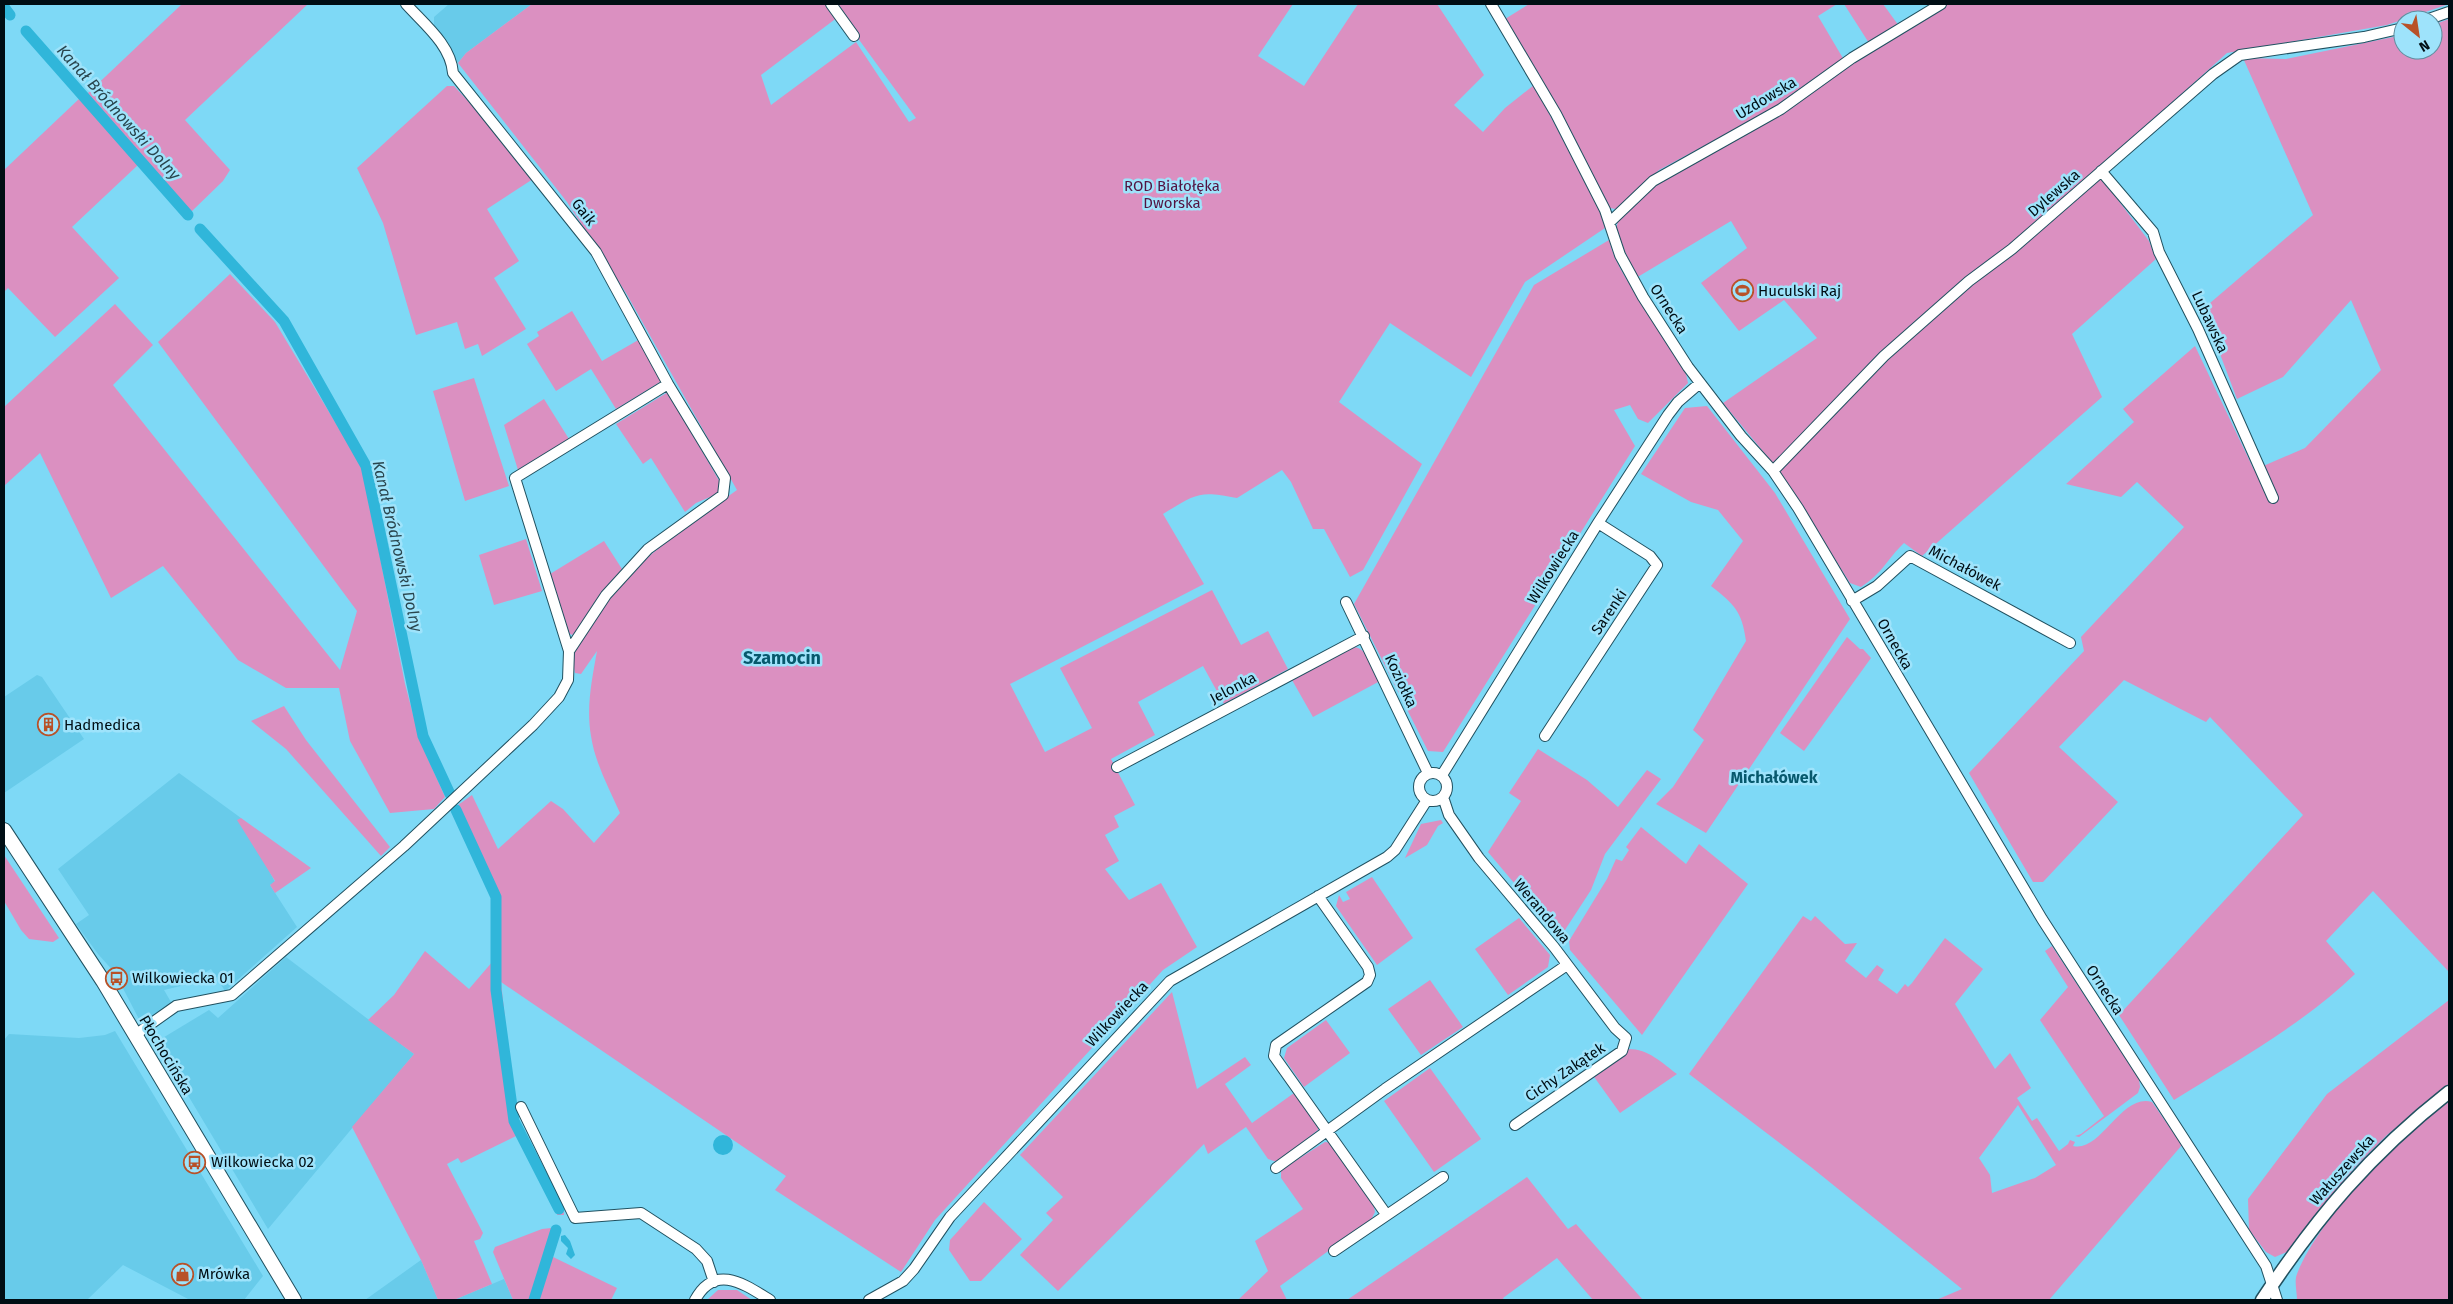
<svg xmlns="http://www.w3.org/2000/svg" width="2453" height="1304" font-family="'Fira Sans',sans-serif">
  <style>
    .built { fill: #68cbea }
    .green { fill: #db90c1; fill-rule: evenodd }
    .water { fill: #30b6da }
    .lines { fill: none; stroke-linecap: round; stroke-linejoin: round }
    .canal { stroke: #30b6da; stroke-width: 11 }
    .minor-casing { stroke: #215160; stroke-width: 12 }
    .tertiary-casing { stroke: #215160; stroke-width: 15 }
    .secondary-casing { stroke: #215160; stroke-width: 16 }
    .minor { stroke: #fff; stroke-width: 10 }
    .tertiary { stroke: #fff; stroke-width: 12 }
    .secondary { stroke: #fff; stroke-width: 14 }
    .labels { text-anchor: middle; stroke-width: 5; stroke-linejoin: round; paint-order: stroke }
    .street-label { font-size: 15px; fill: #000e14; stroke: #9ee3fb }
    .park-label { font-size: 15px; fill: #531341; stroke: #9ee3fb }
    .poi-label { font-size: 15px; fill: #000e14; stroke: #9ee3fb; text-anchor: start }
    .water-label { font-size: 16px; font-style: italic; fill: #29454e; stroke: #9ee3fb }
    .neighbourhood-label { font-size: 16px; font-weight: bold; fill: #07596d; stroke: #9ee3fb }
    .quarter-label { font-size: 18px; font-weight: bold; fill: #07596d; stroke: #9ee3fb }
  </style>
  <rect width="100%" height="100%" fill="#7ed9f6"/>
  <path class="built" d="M 449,4 L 532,4 L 466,53 L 458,63 L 434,31 L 434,17 Z
    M 37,675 L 42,677 L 84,739 L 4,793 L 4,697 Z
    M 179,773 L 241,818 L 275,882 L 270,885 L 297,927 L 225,991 L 211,969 L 185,985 L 164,990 L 171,1002 L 148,1022 L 141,1023 L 115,973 L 98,954 L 76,924 L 89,915 L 58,869 Z
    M 286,957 L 414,1054 L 268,1229 L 156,1042 L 209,1010 L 218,1018 Z
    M 115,1031 L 263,1276 L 244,1300 L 190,1300 L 123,1265 L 87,1300 L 4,1300 L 4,1040 L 9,1034 L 79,1038 L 105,1035 Z
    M 421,1260 L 438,1300 L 365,1300 Z
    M 504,1279 L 513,1300 L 454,1300 Z"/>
  <path class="green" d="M 182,4 L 308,4 L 185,120 L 230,170 L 223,181 L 191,212 L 87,94 Z
    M 532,4 L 828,4 L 838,17 L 761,75 L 771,105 L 856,42 L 909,122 L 916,118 L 833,4 L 1293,4 L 1258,56 L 1304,86 L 1358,4 L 1437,4 L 1484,75 L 1454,105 L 1483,132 L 1505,108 L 1534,85 L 1600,210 L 1605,228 L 1525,282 L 1471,377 L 1390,323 L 1339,402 L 1422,464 L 1363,570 L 1350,577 L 1324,529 L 1313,529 L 1291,482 L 1282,470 L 1237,498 C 1198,490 1196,494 1163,514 L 1204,584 L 1010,684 L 1045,752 L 1092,728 L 1060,668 L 1212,590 L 1241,645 L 1268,631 L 1288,669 L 1224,704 L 1203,666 L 1138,702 L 1155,735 L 1111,759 L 1135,805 L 1114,816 L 1119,827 L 1105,835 L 1119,861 L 1105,869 L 1129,900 L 1161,883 L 1197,947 L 1163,970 L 935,1220 L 901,1272 L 775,1190 L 786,1176 L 501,982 L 515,1110 L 519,1123 L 563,1207 L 564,1215 L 557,1215 L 557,1210 L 518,1135 L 461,1163 L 458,1158 L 447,1164 L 483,1233 L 480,1239 L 474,1241 L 492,1284 L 454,1300 L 438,1300 L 421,1260 L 352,1127 L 414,1054 L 368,1020 L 394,995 L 425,951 L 469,989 L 493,961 L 493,900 L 451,810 L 472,795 L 498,849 L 551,801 L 563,809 L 594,843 L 620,813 C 609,788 595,763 591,736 C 586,707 592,679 597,651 L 581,674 L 575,673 L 571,653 C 582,637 591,620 603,605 C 639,558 689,524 737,490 L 626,293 L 567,202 L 458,63 L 466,53 Z
    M 1529,4 L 1837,4 L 1818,16 L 1844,60 L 1778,106 L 1659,170 L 1620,206 L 1616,209 L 1609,208 L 1505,19 Z
    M 1844,4 L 1883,4 L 1899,26 L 1869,43 Z
    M 1945,4 L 2449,4 L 2387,25 L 2227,53 L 2096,171 L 2149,241 L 2156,259 L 2072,334 L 2102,397 L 1922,556 L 1904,543 C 1887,559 1883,573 1861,587 L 1850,583 L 1780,472 L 1723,403 L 1817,338 L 1784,300 L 1739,331 L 1701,283 L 1747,248 L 1731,221 L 1636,278 L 1616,230 L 1619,216 L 1644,193 Z
    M 2449,19 L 2449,972 L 2373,891 L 2326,941 L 2355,974 C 2302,1025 2236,1061 2174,1100 L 2119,1015 L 2303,815 L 2210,717 L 2206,722 L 2124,680 L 2059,747 L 2118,802 L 2043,882 L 2033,882 L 1969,773 L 2084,651 L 2081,637 L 2184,527 L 2137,482 L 2121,497 L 2066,484 L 2134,422 L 2123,409 L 2195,346 L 2254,470 L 2305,448 L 2381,370 L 2351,300 L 2283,377 L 2237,399 L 2203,309 L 2313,215 L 2243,58 L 2286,59 L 2403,35 L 2403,50 L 2433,50 L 2433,25 Z
    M 447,86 L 454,86 L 483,117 L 533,179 L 487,209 L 519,261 L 494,278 L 526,329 L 482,356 L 478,344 L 465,349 L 457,322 L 416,335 L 383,223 L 357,168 Z
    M 80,98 L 139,164 L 72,227 L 119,278 L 55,337 L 8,288 L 4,292 L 4,170 Z
    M 1609,240 C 1613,256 1621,271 1630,285 C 1649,317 1682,345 1688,383 L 1648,423 L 1638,419 L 1630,405 L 1614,410 L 1635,446 L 1443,752 L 1428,751 L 1354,604 L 1534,285 Z
    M 230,274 L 275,322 L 362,467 L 405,684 L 420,741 L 445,797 L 434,809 L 390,813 L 350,741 L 339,688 L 286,688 L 238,660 L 163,566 L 111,598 L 40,453 L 4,486 L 4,407 L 115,304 L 153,345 L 113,385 L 340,670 L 357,611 L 158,342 Z
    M 572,311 L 602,361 L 640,339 L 662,381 L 616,409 L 591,369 L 556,391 L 527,344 L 539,336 L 537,332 Z
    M 474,378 L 509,486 L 465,501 L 433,391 Z
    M 668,392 L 721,484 L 717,494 L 696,503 L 685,512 L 651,458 L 643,464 L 616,424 Z
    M 544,399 L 569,439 L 518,470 L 504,425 Z
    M 1707,406 L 1775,493 L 1850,619 L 1706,833 L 1656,804 L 1673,787 L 1704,740 L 1693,730 L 1746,641 C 1742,611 1734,604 1711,586 L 1743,541 L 1718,510 L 1691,502 L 1641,474 L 1685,408 Z
    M 526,539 L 542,591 L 494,605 L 479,555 Z
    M 604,541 L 622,569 L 577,631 L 572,635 L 569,633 L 550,574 Z
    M 1847,637 L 1860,649 L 1863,649 L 1871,658 L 1804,751 L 1780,733 Z
    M 1354,647 C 1367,648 1375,670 1380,681 L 1313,717 L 1292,680 Z
    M 284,706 L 306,740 L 390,847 L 381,856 L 286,749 L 251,721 Z
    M 1538,749 L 1587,780 L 1618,807 L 1647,770 L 1661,779 L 1605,854 L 1591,890 L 1563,933 L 1556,933 L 1488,852 L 1521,801 L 1509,793 Z
    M 241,818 L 311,868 L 275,893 L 270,885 L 275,881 L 237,820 Z
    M 1441,820 L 1443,823 L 1438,826 L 1427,845 L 1405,858 L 1421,824 Z
    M 1641,827 L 1686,864 L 1699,844 L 1748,884 L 1642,1035 L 1570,950 L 1569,941 L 1607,879 L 1616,859 L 1622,861 L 1629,850 L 1626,847 Z
    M 4,855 L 59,938 L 53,942 L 29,939 L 21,930 L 4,901 Z
    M 1372,877 L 1413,938 L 1377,965 L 1336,906 L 1339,895 L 1343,902 L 1350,899 L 1346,892 Z
    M 1803,916 L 1811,921 L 1815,916 L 1845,944 L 1857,943 L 1845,961 L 1866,978 L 1877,965 L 1884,970 L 1878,980 L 1897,994 L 1905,984 L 1908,987 L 1912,983 L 1945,938 L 1983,969 L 1955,1004 L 1995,1069 L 2010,1053 L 2031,1088 L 2017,1098 L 2032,1121 L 2037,1118 L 2059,1151 L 2068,1144 L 2070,1140 L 2075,1142 L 2073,1146 C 2101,1153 2121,1093 2152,1102 L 2182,1145 L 2049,1300 L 1936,1300 L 1962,1289 L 1811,1167 L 1689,1074 ZM 2018,1105 L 2056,1165 L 2035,1178 L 1992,1193 L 1990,1175 L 1979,1158 Z
    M 1519,918 L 1550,955 L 1548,967 L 1508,995 L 1475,949 Z
    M 2052,946 L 2139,1079 L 2140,1087 L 2138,1093 L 2079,1137 L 2075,1136 L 2081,1134 L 2104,1116 L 2040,1020 L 2068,987 L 2045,951 Z
    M 1430,980 L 1463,1027 L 1421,1055 L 1388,1009 Z
    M 1172,992 L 1197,1089 L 1245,1057 L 1251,1065 L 1225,1084 L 1252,1123 L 1294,1093 L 1318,1125 L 1318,1130 L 1277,1162 L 1268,1159 L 1246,1127 L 1208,1154 L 1204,1144 L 1058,1291 L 1020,1255 L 1053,1220 L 1046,1213 L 1063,1197 L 1020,1155 Z
    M 2449,1000 L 2449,1084 L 2387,1135 L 2355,1167 L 2289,1251 L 2275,1257 L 2266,1252 L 2249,1230 L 2248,1199 L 2327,1094 Z
    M 1326,1020 L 1350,1053 L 1304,1087 L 1284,1058 L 1287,1048 Z
    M 1628,1049 C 1649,1049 1662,1063 1677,1074 L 1620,1113 L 1592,1074 Z
    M 1430,1068 L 1481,1139 L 1434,1172 L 1384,1101 Z
    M 2449,1100 L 2449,1300 L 2297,1300 C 2297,1292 2294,1281 2297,1274 C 2319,1218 2400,1134 2449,1100 Z
    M 1325,1142 L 1331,1143 L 1373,1203 L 1375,1212 L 1371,1220 L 1280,1286 L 1287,1300 L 1238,1300 L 1268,1271 L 1255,1241 L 1303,1209 L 1281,1178 L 1281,1170 Z
    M 1527,1177 L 1568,1229 L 1576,1224 L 1643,1300 L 1593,1300 L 1557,1258 L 1503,1298 L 1504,1300 L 1347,1300 Z
    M 984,1202 L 1022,1239 L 981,1281 L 970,1281 L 949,1250 L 950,1240 Z
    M 560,1227 L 551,1256 L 617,1288 L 611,1300 L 513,1300 L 493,1252 L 495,1247 L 542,1229 Z
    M 718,1290 L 737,1290 L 752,1300 L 707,1300 Z"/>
  <path class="water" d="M713 1145a10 10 0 1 1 20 0a10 10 0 1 1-20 0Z
    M 565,1235 L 570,1241 L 575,1255 L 571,1259 L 566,1254 L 568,1248 L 561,1241 L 561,1236 Z"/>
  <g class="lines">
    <path class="canal" d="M 4,7 L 10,15
      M 26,31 L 188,215
      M 200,229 L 284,321 L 366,466 L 423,736 L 450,794
      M 456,810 L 496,897 L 496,990 L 514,1121 L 559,1209
      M 534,1300 L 556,1230"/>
    <defs>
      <path id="minor" d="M 406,4 C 424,24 451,45 453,73 L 596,252 L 668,384 L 725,478 L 723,495 L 648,549 L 606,595 L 569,651
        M 831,4 L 854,36
        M 1491,4 L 1556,114 L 1605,210 L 1620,255 L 1643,297 L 1688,367 L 1741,436 L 1773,471 L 1798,508 L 2042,919 L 2266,1266 L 2277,1300
        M 2426,20 L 2449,12
        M 2101,171 L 2153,232 L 2159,252 L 2198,329 L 2273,498
        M 1610,222 L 1653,181 L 1781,109 L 1852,58 L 1941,4
        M 1773,471 L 1884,356 L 1969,281 L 2012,249 L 2213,74 L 2240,55 L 2364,37 L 2403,28
        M 1852,601 L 1877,586 L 1910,556 L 2070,643
        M 1346,602 L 1428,773
        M 1545,736 L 1657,565 L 1650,556 L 1598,523
        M 1117,767 L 1364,636
        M1419 787a14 14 0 1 1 28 0a14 14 0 1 1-28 0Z
        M 1442,775 L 1598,523 L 1668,415 L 1678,402 L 1700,383
        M 1443,797 L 1449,815 L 1479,858 L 1554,947 L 1615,1028 L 1626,1038 L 1622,1051 L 1515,1125
        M 1318,896 L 1368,967 L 1370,975 L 1367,982 L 1276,1045 L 1274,1056 L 1386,1214
        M 135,1035 L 176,1006 L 232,995 L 404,846 L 533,725 L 559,697 L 568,680 L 569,651 L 515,478 L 668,384
        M 521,1107 L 575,1218 L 641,1213 L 696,1249 L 707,1261 L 714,1282
        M 1276,1168 L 1385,1089 L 1567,965
        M 1334,1251 L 1443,1177
        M 695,1300 C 715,1263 744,1284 770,1300
        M 869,1300 L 903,1281 L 914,1269 L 950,1217 L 1170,981 L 1387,857 L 1395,850 L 1427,800"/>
      <path id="tertiary" d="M 2262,1300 C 2317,1217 2370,1154 2449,1092"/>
      <path id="secondary" d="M 4,830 L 103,981 L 294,1300"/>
    </defs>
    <use href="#minor" class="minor-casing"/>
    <use href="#tertiary" class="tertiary-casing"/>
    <use href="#secondary" class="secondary-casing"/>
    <use href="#minor" class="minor"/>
    <use href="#tertiary" class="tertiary"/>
    <use href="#secondary" class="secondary"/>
  </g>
  <defs>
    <symbol id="stadium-ring" viewBox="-11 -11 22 22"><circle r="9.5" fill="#9ee3fb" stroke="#b85128" stroke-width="1.5"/><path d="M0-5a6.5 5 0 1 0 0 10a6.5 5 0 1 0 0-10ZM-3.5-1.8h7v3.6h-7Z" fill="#b85128"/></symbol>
    <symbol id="building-ring" viewBox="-11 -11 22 22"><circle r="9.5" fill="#9ee3fb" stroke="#b85128" stroke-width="1.5"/><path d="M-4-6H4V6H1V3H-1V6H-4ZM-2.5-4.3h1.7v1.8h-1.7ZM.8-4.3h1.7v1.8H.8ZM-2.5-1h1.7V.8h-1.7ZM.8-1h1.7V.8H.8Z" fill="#b85128"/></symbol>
    <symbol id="bus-ring" viewBox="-11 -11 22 22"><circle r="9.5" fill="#9ee3fb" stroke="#b85128" stroke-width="1.5"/><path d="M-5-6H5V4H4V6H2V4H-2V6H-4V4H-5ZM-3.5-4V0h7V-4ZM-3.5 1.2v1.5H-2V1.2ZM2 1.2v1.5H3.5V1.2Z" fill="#b85128"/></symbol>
    <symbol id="shop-ring" viewBox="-11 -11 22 22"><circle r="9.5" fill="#9ee3fb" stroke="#b85128" stroke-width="1.5"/><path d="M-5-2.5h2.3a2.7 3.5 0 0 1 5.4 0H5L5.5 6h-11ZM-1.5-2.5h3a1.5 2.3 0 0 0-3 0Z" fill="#b85128"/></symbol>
  </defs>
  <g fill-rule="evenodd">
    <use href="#stadium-ring" x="1730" y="278" width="25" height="25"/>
    <use href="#building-ring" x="36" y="712" width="25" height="25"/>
    <use href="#bus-ring" x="104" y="966" width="25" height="25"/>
    <use href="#bus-ring" x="182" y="1150" width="25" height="25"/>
    <use href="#shop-ring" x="170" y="1262" width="25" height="25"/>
  </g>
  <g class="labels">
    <g class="street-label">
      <text transform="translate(1766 98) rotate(-31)" y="5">Uzdowska</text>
      <text transform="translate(2054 193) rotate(-41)" y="5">Dylewska</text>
      <text transform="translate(584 212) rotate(52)" y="5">Gaik</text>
      <text transform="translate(1669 309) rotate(57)" y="5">Ornecka</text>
      <text transform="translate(2210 322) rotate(65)" y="5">Lubawska</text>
      <text transform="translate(1553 567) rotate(-58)" y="5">Wilkowiecka</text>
      <text transform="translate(1965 568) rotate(28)" y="5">Michałówek</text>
      <text transform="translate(1609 612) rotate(-56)" y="5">Sarenki</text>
      <text transform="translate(1895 644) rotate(60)" y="5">Ornecka</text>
      <text transform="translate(1401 681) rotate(65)" y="5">Koziołka</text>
      <text transform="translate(1233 688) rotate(-28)" y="5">Jelonka</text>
      <text transform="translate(1542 911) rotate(50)" y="5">Werandowa</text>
      <text transform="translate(2105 990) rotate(57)" y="5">Ornecka</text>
      <text transform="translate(1117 1014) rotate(-47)" y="5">Wilkowiecka</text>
      <text transform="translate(166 1055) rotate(59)" y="5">Płochocińska</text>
      <text transform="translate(1565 1072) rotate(-34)" y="5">Cichy Zakątek</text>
      <text transform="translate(2342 1170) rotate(-48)" y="5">Wałuszewska</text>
    </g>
    <g class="park-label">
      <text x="1172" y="191">ROD Białołęka<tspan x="1172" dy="17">Dworska</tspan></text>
    </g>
    <g class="poi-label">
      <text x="1758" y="296">Huculski Raj</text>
      <text x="64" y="730">Hadmedica</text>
      <text x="132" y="983">Wilkowiecka 01</text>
      <text x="211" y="1167">Wilkowiecka 02</text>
      <text x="198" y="1279">Mrówka</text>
    </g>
    <g class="water-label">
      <text transform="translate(119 112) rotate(48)" y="6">Kanał Bródnowski Dolny</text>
      <text transform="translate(398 546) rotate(77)" y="6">Kanał Bródnowski Dolny</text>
    </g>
    <g class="neighbourhood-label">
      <text x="1774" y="783">Michałówek</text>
    </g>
    <g class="quarter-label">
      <text x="782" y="664">Szamocin</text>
    </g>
  </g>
  <rect width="2453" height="1304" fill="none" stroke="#000e14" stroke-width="10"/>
  <g transform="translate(2418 35) rotate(150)"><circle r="24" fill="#9ee3fb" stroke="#5f8e9f"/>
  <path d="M0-4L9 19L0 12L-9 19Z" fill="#b85128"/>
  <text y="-8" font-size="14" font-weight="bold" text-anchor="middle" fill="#000e14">N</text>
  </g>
</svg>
